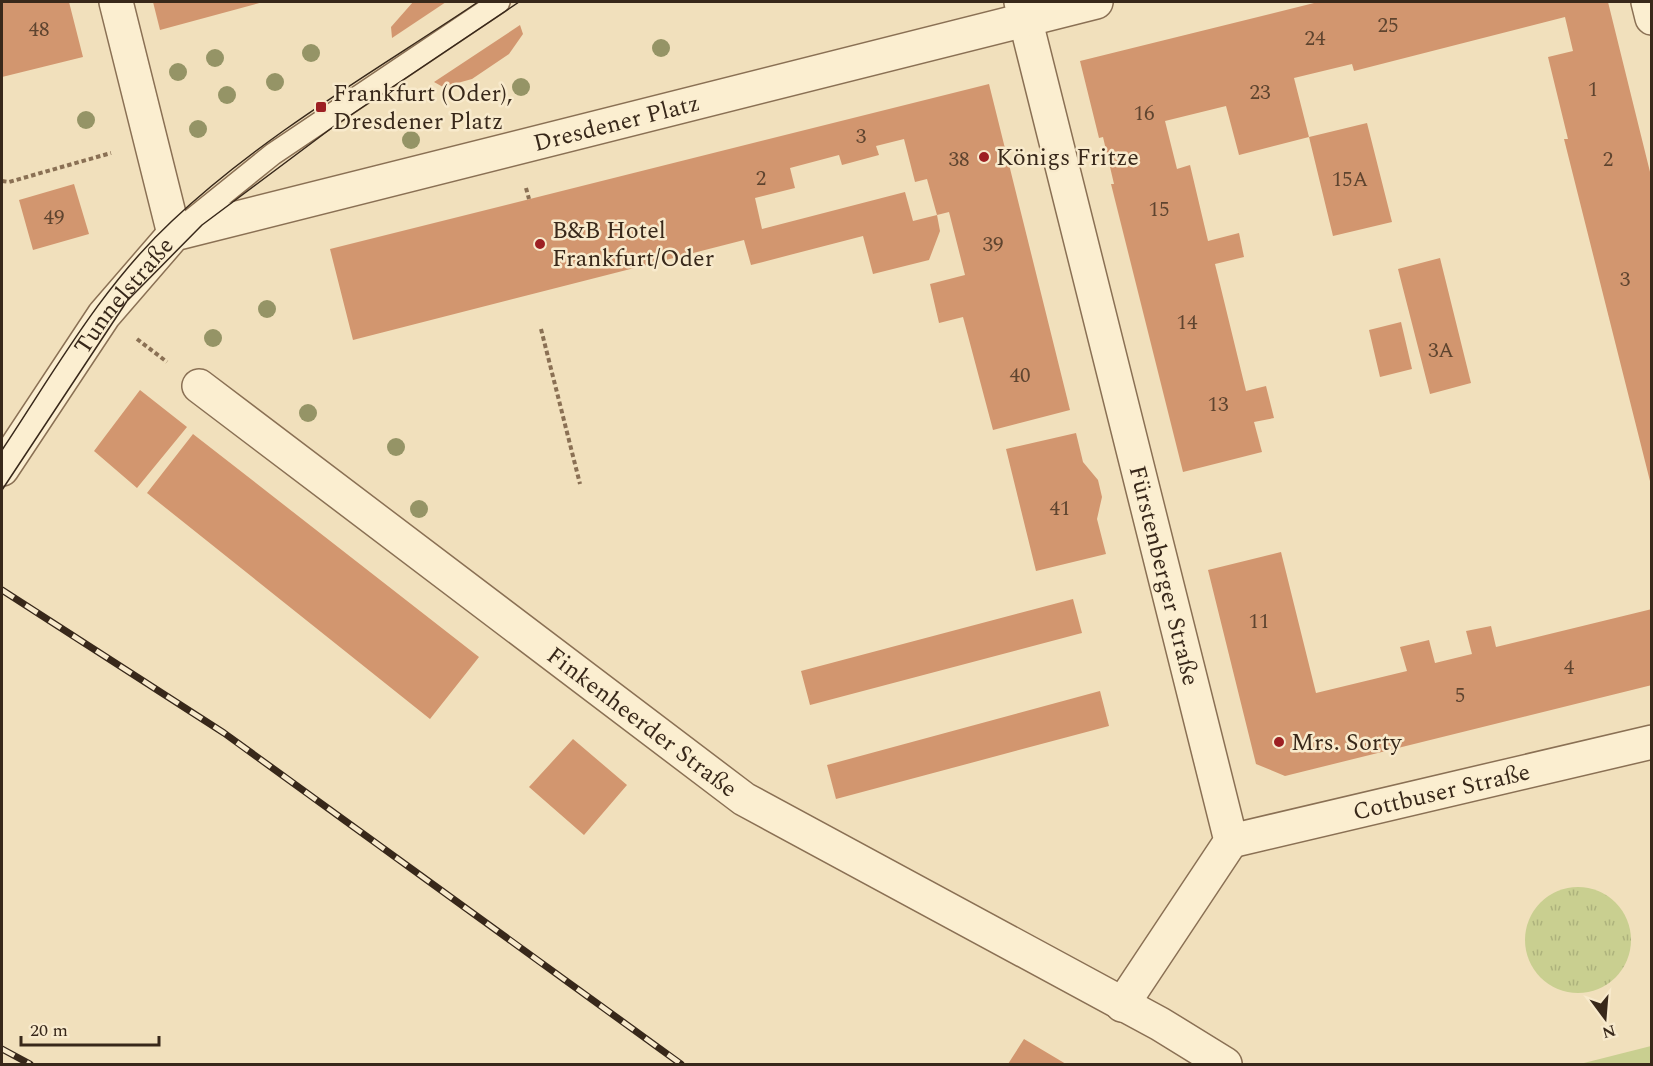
<svg xmlns="http://www.w3.org/2000/svg" width="1653" height="1066" font-family="Spectral,serif">
  <style>
    .grass { fill: url(#grass-tufts) }
    .park { fill: #c9cf90 }
    .building { fill: #d2966f }
    .lines { fill: none; stroke-linecap: round; stroke-linejoin: round }
    .lane-casing { stroke: #8a7054; stroke-width: 24 }
    .street-casing { stroke: #8a7054; stroke-width: 36 }
    .path { stroke: #8a7054; stroke-width: 4; stroke-dasharray: 4.5 3; stroke-linecap: butt }
    .lane { stroke: #fbeed0; stroke-width: 21 }
    .street { stroke: #fbeed0; stroke-width: 33 }
    .tram { stroke: #38281a; stroke-width: 1.5 }
    .rail-casing { stroke: #38281a; stroke-width: 7 }
    .rail { stroke: #f8eacc; stroke-width: 4.5; stroke-dasharray: 14; stroke-linecap: butt }
    .tree { fill: #959466 }
    .poi-dot { fill: #9d2023; stroke: #f8eacc; stroke-width: 2 }
    .labels { text-anchor: middle; stroke-width: 5; stroke-linejoin: round; paint-order: stroke }
    .number-label { font-size: 21px; fill: #5e442f }
    .poi-label { font-size: 24px; fill: #38281a; stroke: #f8eacc; text-anchor: start }
    .street-label { font-size: 24px; fill: #38281a; stroke: #f8eacc }
  </style>
  <defs>
    <pattern id="grass-tufts" width="24" height="20" patternUnits="userSpaceOnUse" patternTransform="scale(1.5)"><rect width="24" height="20" fill="#c9cf90"/><path d="M3 7l-1-3M5 7V3M7 7l1-3M15 17l-1-3M17 17v-4M19 17l1-3" fill="none" stroke="#adb27c"/></pattern>
  </defs>
  <rect width="100%" height="100%" fill="#f1e0bc"/>
  <path class="grass" d="M1525 940a53 53 0 1 1 106 0a53 53 0 1 1-106 0Z"/>
  <path class="park" d="M 1651,1046 L 1651,1064 L 1580,1064 Z"/>
  <path class="building" d="M 2,2 L 69,2 L 83,57 L 2,77 Z
    M 153,2 L 263,2 L 160,30 Z
    M 413,2 L 446,2 L 392,38 L 391,27 Z
    M 1318,2 L 1608,2 L 1652,180 L 1652,489 L 1564,139 L 1568,139 L 1548,57 L 1573,51 L 1565,17 L 1354,71 L 1352,64 L 1294,78 L 1309,137 L 1239,155 L 1226,106 L 1165,121 L 1177,169 L 1190,165 L 1208,241 L 1239,233 L 1244,257 L 1215,264 L 1246,391 L 1266,386 L 1274,418 L 1254,422 L 1262,452 L 1183,472 L 1111,184 L 1114,184 L 1103,137 L 1099,138 L 1080,61 Z
    M 520,25 L 523,34 L 509,54 L 472,79 L 443,87 L 434,82 Z
    M 989,84 L 1070,410 L 993,430 L 963,317 L 939,323 L 930,284 L 965,275 L 949,212 L 937,215 L 927,179 L 915,182 L 904,139 L 876,146 L 879,155 L 842,165 L 839,155 L 790,168 L 795,188 L 755,198 L 762,229 L 905,192 L 913,221 L 937,215 L 940,231 L 929,260 L 873,274 L 863,236 L 751,265 L 744,240 L 353,340 L 330,249 Z
    M 1367,123 L 1392,222 L 1333,236 L 1309,137 Z
    M 74,184 L 89,234 L 33,250 L 19,200 Z
    M 1440,258 L 1471,383 L 1430,394 L 1398,269 Z
    M 1401,322 L 1412,369 L 1380,377 L 1369,330 Z
    M 140,390 L 187,427 L 137,488 L 94,451 Z
    M 1076,433 L 1083,462 L 1098,480 L 1102,497 L 1097,519 L 1106,554 L 1036,571 L 1006,449 Z
    M 193,434 L 479,657 L 430,719 L 147,493 Z
    M 1281,552 L 1316,693 L 1407,671 L 1400,647 L 1429,640 L 1435,663 L 1472,654 L 1466,631 L 1491,626 L 1496,647 L 1652,609 L 1652,685 L 1285,776 L 1256,764 L 1208,570 Z
    M 1073,599 L 1082,633 L 810,705 L 801,671 Z
    M 1100,691 L 1109,726 L 836,799 L 827,765 Z
    M 573,739 L 627,785 L 584,835 L 529,787 Z
    M 1024,1039 L 1066,1064 L 1008,1064 Z"/>
  <g class="lines">
    <defs>
      <path id="lane" d="M 180,229 L 273,154 L 499,2"/>
      <g id="street">
        <path d="M 116,2 L 174,234"/>
        <path id="s1" d="M 1021,2 L 1231,841 L 1122,1005"/>
        <path d="M 1648,2 L 1652,18"/>
        <path id="s2" d="M 199,386 L 744,799 L 1160,1024 L 1225,1064"/>
        <path id="s3" d="M 2,469 L 104,315 L 174,234 L 1096,2"/>
        <path id="s4" d="M 1231,841 L 1652,742"/>
      </g>
    </defs>
    <use href="#lane" class="lane-casing"/>
    <use href="#street" class="street-casing"/>
    <path class="path" d="M 2,181 L 9,182 L 111,153
      M 526,188 L 529,199
      M 541,329 L 580,484
      M 137,339 L 167,362"/>
    <use href="#lane" class="lane"/>
    <use href="#street" class="street"/>
    <path class="tram" d="M 2,450 C 54,372 102,286 172,221 C 263,135 375,71 478,2
      M 2,490 L 127,301 L 202,225 L 333,127 L 519,2"/>
    <defs>
      <path id="rail" d="M 2,590 L 224,733 L 681,1064
        M 2,1049 L 30,1064"/>
    </defs>
    <use href="#rail" class="rail-casing"/>
    <use href="#rail" class="rail"/>
  </g>
  <g class="tree">
    <circle cx="661" cy="48" r="9"/>
    <circle cx="311" cy="53" r="9"/>
    <circle cx="215" cy="58" r="9"/>
    <circle cx="178" cy="72" r="9"/>
    <circle cx="275" cy="82" r="9"/>
    <circle cx="521" cy="87" r="9"/>
    <circle cx="227" cy="95" r="9"/>
    <circle cx="86" cy="120" r="9"/>
    <circle cx="198" cy="129" r="9"/>
    <circle cx="411" cy="140" r="9"/>
    <circle cx="267" cy="309" r="9"/>
    <circle cx="213" cy="338" r="9"/>
    <circle cx="308" cy="413" r="9"/>
    <circle cx="396" cy="447" r="9"/>
    <circle cx="419" cy="509" r="9"/>
  </g>
  <g class="poi-dot">
    <rect x="315" y="101" width="12" height="12" rx="3"/>
    <circle cx="984" cy="157" r="6"/>
    <circle cx="540" cy="244" r="6"/>
    <circle cx="1279" cy="742" r="6"/>
  </g>
  <g class="labels">
    <g class="number-label">
      <text x="1388" y="32">25</text>
      <text x="39" y="36">48</text>
      <text x="1315" y="45">24</text>
      <text x="1593" y="96">1</text>
      <text x="1260" y="99">23</text>
      <text x="1144" y="120">16</text>
      <text x="861" y="143">3</text>
      <text x="959" y="166">38</text>
      <text x="1608" y="166">2</text>
      <text x="761" y="185">2</text>
      <text x="1350" y="186">15A</text>
      <text x="1159" y="216">15</text>
      <text x="54" y="224">49</text>
      <text x="993" y="251">39</text>
      <text x="1625" y="286">3</text>
      <text x="1187" y="329">14</text>
      <text x="1441" y="357">3A</text>
      <text x="1020" y="382">40</text>
      <text x="1218" y="411">13</text>
      <text x="1060" y="515">41</text>
      <text x="1259" y="628">11</text>
      <text x="1569" y="674">4</text>
      <text x="1460" y="702">5</text>
    </g>
    <g class="poi-label">
      <text x="333" y="101">Frankfurt (Oder),<tspan x="333" dy="28">Dresdener Platz</tspan></text>
      <text x="996" y="165">Königs Fritze</text>
      <text x="552" y="238">B&amp;B Hotel<tspan x="552" dy="28">Frankfurt/Oder</tspan></text>
      <text x="1291" y="750">Mrs. Sorty</text>
    </g>
    <g class="street-label">
      <text dy="8" stroke="none"><textPath href="#s3" startOffset="748">Dresdener Platz</textPath></text>
      <text dy="8" stroke="none"><textPath href="#s3" startOffset="212">Tunnelstraße</textPath></text>
      <text dy="8" stroke="none"><textPath href="#s1" startOffset="591">Fürstenberger Straße</textPath></text>
      <text dy="8" stroke="none"><textPath href="#s2" startOffset="556">Finkenheerder Straße</textPath></text>
      <text dy="8" stroke="none"><textPath href="#s4" startOffset="216">Cottbuser Straße</textPath></text>
    </g>
  </g>
  <rect width="1653" height="1066" fill="none" stroke="#38281a" stroke-width="6"/>
  <g transform="translate(1605 1018) rotate(164)" stroke="#f8eacc" stroke-width="4.5" paint-order="stroke">
  <path d="M0-4.5L10 22L0 15L-10 22Z" fill="#38281a"/>
  <text y="-9" font-size="16" font-weight="bold" text-anchor="middle" fill="#38281a">N</text>
  </g>
  <path d="M21 1036v9h138v-9" fill="none" stroke="#38281a" stroke-width="3"/>
  <text x="30" y="1036" font-size="18" fill="#38281a" stroke="#f8eacc" stroke-width="4.5" paint-order="stroke">20 m</text>
</svg>
